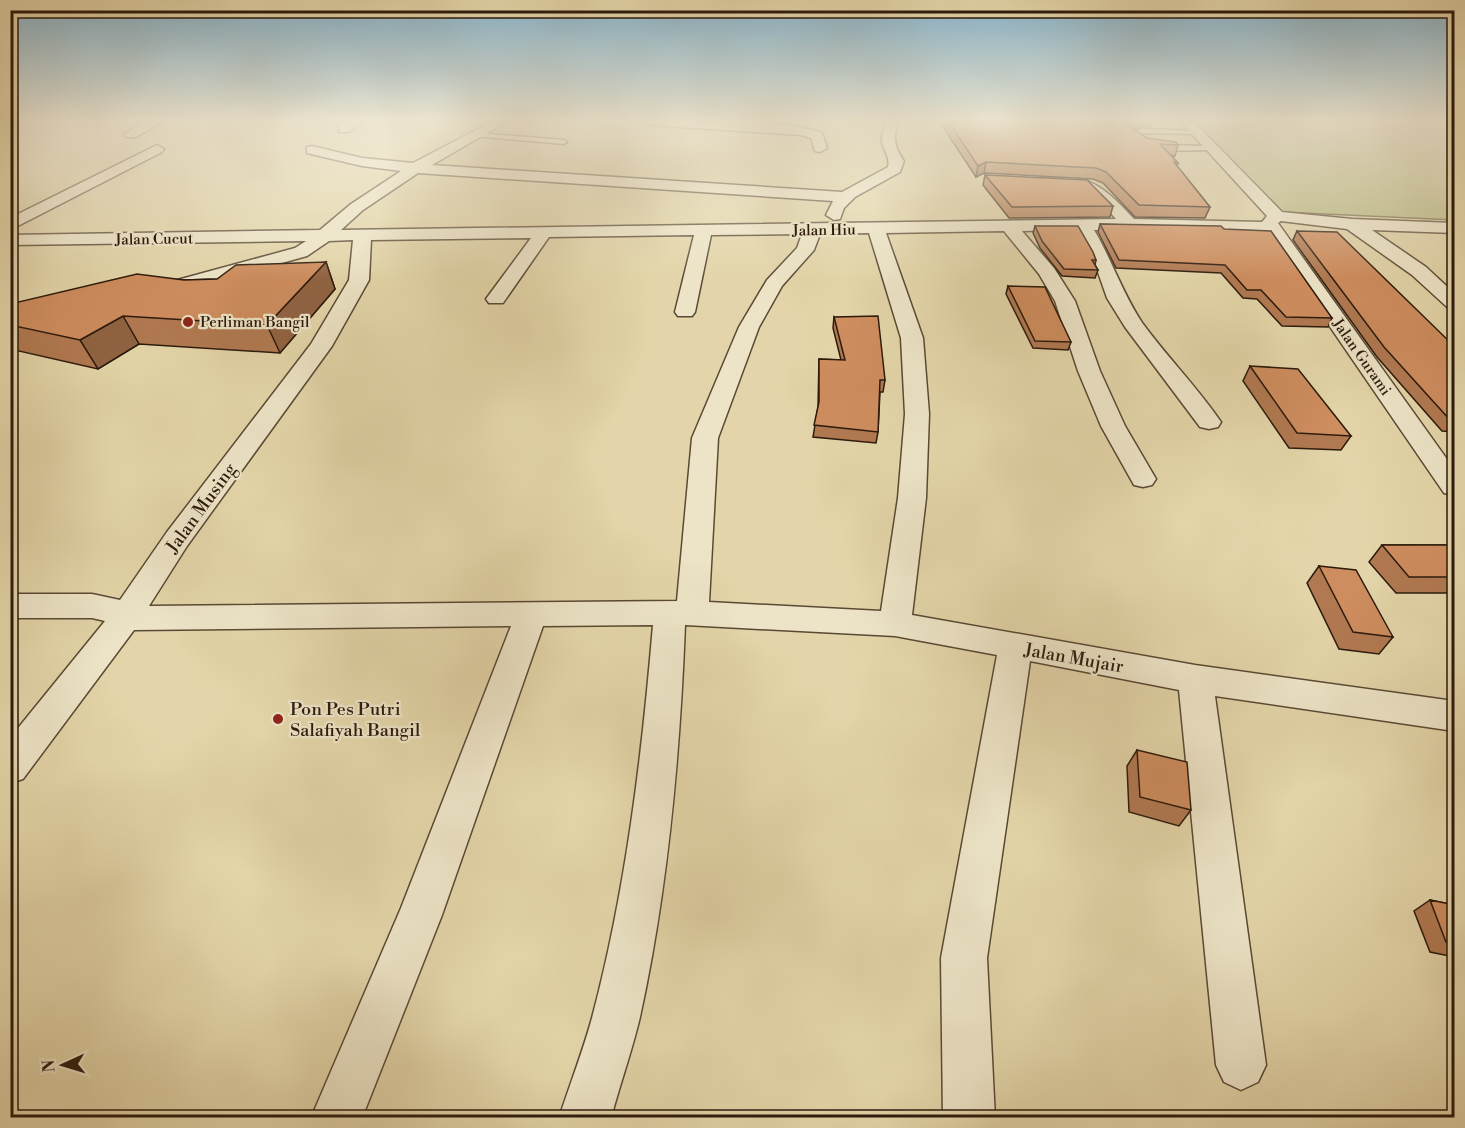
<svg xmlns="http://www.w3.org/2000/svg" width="1465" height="1128" font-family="'Libre Bodoni',serif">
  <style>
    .green { fill: #bbbb83; stroke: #746a48; stroke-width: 1.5 }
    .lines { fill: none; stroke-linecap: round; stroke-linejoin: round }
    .service-casing { stroke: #5a4934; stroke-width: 3 }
    .minor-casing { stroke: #5a4934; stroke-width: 3 }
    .service { fill: #ede4c7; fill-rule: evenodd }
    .minor { fill: #ede4c7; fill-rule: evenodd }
    .wall { fill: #b17951; stroke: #2c1a0d; stroke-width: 1.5 }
    .shaded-wall { fill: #906342; stroke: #2c1a0d; stroke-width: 1.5 }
    .building { fill: #ce8d5e; stroke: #2c1a0d; stroke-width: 1.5 }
    .poi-dot { fill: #8f2418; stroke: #ede4c7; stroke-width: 2 }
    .labels { text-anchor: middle; stroke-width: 4.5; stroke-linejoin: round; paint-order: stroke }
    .far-street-label { font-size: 15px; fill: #2c1a0d; stroke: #ede4c7 }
    .far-poi-label { font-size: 15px; fill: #2c1a0d; stroke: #ede4c7; text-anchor: start }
    .street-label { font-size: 18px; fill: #2c1a0d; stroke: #ede4c7 }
    .poi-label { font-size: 18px; fill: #2c1a0d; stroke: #ede4c7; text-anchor: start }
  </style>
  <rect width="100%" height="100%" fill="#e3d5a9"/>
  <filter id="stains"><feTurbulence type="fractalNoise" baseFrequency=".00333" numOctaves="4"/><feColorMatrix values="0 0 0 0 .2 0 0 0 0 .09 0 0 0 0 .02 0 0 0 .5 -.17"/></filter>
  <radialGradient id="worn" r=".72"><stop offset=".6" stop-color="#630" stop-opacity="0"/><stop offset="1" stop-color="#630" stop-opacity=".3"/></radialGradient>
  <path class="green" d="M 1192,121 L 1454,121 L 1454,220 L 1281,212 Z"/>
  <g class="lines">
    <defs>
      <path id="service" d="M 1142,129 L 1199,131 L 1197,134 L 1142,133 L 1133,136 L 1157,145 L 1211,146 L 1214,148 L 1211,150 C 1183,150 1148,155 1125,135 Z
        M 476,133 L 564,140 L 567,142 L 564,144 L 474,136 Z"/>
      <path id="minor" d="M 148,121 L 164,121 L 136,137 L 126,137 L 124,134 Z
        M 348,121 L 363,121 L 349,132 L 339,132 L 339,126 Z
        M 493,121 L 508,121 L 432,165 L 842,192 L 888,167 C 892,151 872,145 888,121 L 900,121 C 891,135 895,148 904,161 L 900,172 L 855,197 L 844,208 L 840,219 L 834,220 L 826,215 L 833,201 L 418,173 L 363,210 L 341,230 L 1116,219 L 1098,199 L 1085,190 L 1048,185 L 1045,182 L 1048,179 C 1087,169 1110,193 1134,219 L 1262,222 L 1267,216 L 1180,121 L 1193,121 L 1282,212 L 1352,219 L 1454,223 L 1454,233 L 1372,230 L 1426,267 L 1454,293 L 1454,309 L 1447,307 L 1412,275 L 1347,229 L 1281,221 L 1278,223 L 1454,469 L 1454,495 L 1444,493 L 1265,232 L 1094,230 C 1112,260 1123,295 1143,324 C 1168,358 1198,388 1221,422 L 1218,427 L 1209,429 L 1200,427 L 1125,327 L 1107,298 L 1093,258 L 1077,230 L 1022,231 L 1054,268 L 1075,301 L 1100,371 L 1125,426 L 1156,479 L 1152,485 L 1143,487 L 1134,485 L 1101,426 L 1078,371 L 1055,301 L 1039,274 L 1004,231 L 886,233 L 923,338 L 929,414 L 926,498 L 912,615 L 1195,665 L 1454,701 L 1454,731 L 1215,696 L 1266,1065 L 1258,1082 L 1241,1090 L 1224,1082 L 1216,1065 L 1179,690 L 1030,661 L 987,958 L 995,1118 L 943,1118 L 941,958 L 997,655 L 895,636 L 685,625 C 680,755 668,889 640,1017 C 632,1051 620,1084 611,1118 L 559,1118 C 570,1084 583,1051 592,1018 C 626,890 642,756 653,625 L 543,626 L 442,915 L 362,1118 L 311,1118 L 401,908 L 511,626 L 134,630 L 23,779 L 10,783 L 10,738 L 105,621 L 92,618 L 10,618 L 10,594 L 92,594 L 120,600 L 167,532 L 311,344 L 349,280 L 353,240 L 329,241 L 307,256 L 166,295 L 159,293 L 156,289 L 159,285 L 295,248 L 306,241 L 10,245 L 10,235 L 320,230 L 351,204 L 401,171 L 362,166 L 307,153 L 307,147 L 312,146 L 362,158 L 413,163 ZM 869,233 L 901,338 L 905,414 L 898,498 L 881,611 L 709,602 L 718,438 L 759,327 L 782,286 L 814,250 L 820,234 ZM 802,234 L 797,248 L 767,280 L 739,327 L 692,438 L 677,601 L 149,606 L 187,546 L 332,346 L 369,280 L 371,240 L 531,238 L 486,299 L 489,303 L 503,303 L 549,237 L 694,235 L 675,312 L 678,316 L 692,316 L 695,312 L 711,235 Z
        M 644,121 C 694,121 776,117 822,133 L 827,148 L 820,152 L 815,151 L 811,138 L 801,135 L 650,125 Z
        M 157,145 L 164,149 L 162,152 L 10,230 L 10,218 Z"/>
    </defs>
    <use href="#service" class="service-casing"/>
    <use href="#minor" class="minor-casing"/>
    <use href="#service" class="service"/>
    <use href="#minor" class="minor"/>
  </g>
  <path class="wall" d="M 939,121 L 1152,121 L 1150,127 L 1141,127 L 1134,130 L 1147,138 L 1178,145 L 1175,156 L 1171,155 L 1178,163 L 1177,166 L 1210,207 L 1205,218 L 1135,217 L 1103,183 L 1093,179 L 984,173 L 976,177 Z
    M 985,175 L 1113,206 L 1110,217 L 1009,218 L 983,185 Z
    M 1100,224 L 1224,229 L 1332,318 L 1328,327 L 1282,326 L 1257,299 L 1243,298 L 1221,273 L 1116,268 L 1098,232 Z
    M 1035,226 L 1096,260 L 1095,265 L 1098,270 L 1095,278 L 1062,276 L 1040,248 L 1033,233 Z
    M 1297,231 L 1455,347 L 1455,432 L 1442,431 L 1377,357 L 1293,240 Z
    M 326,262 L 335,289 L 280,353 L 139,344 L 98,369 L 10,349 L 10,304 L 184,280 L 217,279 Z
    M 1008,286 L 1071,342 L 1068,350 L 1033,348 L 1006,294 Z
    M 834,317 L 885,380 L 883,392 L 880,392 L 878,432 L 876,443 L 813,437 L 818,407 L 819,359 L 841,360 L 833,328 Z
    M 1250,366 L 1351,436 L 1341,450 L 1289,448 L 1243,381 Z
    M 1382,545 L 1455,545 L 1455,593 L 1396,593 L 1369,562 Z
    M 1319,566 L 1393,637 L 1379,654 L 1339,649 L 1307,583 Z
    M 1137,750 L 1191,810 L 1179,826 L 1129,812 L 1127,766 Z
    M 1430,900 L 1455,905 L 1455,957 L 1430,952 L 1414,911 Z"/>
  <path class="shaded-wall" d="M 1136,121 L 1143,121 L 1141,127 L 1123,136 L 1126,125 Z
    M 986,162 L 984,173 L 976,177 L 978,166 Z
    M 326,262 L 335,289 L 280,353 L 267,325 Z
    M 123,316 L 139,344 L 98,369 L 80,340 Z"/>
  <path class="building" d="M 948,121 L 1136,121 L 1126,125 L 1147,138 L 1176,142 L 1178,145 L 1160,144 L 1178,163 L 1174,162 L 1210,207 L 1139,205 L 1106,172 L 1096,168 L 986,162 L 978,166 Z
    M 985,175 L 1087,180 L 1113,206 L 1012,207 Z
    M 1100,224 L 1221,226 L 1224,229 L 1271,231 L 1332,318 L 1286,317 L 1261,290 L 1247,290 L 1225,265 L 1119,260 Z
    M 1035,226 L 1078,226 L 1093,252 L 1096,260 L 1092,260 L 1098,270 L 1064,269 L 1042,241 Z
    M 1297,231 L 1337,232 L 1455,347 L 1455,420 L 1450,420 L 1384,347 Z
    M 326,262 L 267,325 L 123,316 L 80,340 L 10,325 L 10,304 L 137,274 L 184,280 L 217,279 L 236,265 Z
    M 1008,286 L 1045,287 L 1071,342 L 1035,341 Z
    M 878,316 L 885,380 L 880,380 L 878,432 L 814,425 L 819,402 L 819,359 L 845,360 L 834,317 Z
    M 1250,366 L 1298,369 L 1351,436 L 1297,433 Z
    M 1382,545 L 1455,545 L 1455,577 L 1409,577 Z
    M 1319,566 L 1356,570 L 1393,637 L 1353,632 Z
    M 1137,750 L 1187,762 L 1191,810 L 1140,797 Z
    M 1430,900 L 1455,905 L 1455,943 L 1446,942 Z"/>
  <linearGradient id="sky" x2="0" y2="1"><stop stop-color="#87b6d0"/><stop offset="0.43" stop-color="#f2ecd8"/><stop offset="1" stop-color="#f2ecd8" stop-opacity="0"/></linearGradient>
  <rect width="1465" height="279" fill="url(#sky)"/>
  <g class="poi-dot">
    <circle cx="188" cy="322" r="6"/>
    <circle cx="278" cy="719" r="6"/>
  </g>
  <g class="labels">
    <g class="far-street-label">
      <text transform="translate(824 230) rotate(-1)" y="5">Jalan Hiu</text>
      <text transform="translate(154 239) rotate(-1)" y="5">Jalan Cucut</text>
      <text transform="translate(1362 357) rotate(55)" y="5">Jalan Gurami</text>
    </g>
    <g class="far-poi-label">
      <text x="200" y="327">Perliman Bangil</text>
    </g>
    <g class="street-label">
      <text transform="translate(201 508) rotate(-54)" y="6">Jalan Musing</text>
      <text transform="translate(1074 658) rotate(10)" y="6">Jalan Mujair</text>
    </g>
    <g class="poi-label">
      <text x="290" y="715">Pon Pes Putri<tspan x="290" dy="21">Salafiyah Bangil</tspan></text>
    </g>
  </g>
  <rect width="1465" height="1128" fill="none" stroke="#e3d5a9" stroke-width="36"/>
  <rect x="12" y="12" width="1441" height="1104" fill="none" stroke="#2c1a0d" stroke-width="3"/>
  <rect x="18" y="18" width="1429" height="1092" fill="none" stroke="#2c1a0d" stroke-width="1.5"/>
  <g transform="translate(63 1065) rotate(266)" stroke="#ede4c7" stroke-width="4.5" paint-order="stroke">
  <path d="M0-4.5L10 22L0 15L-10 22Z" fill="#2c1a0d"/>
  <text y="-9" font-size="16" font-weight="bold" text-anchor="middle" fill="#2c1a0d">N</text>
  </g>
  <rect width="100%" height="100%" filter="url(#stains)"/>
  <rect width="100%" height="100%" fill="url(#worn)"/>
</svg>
